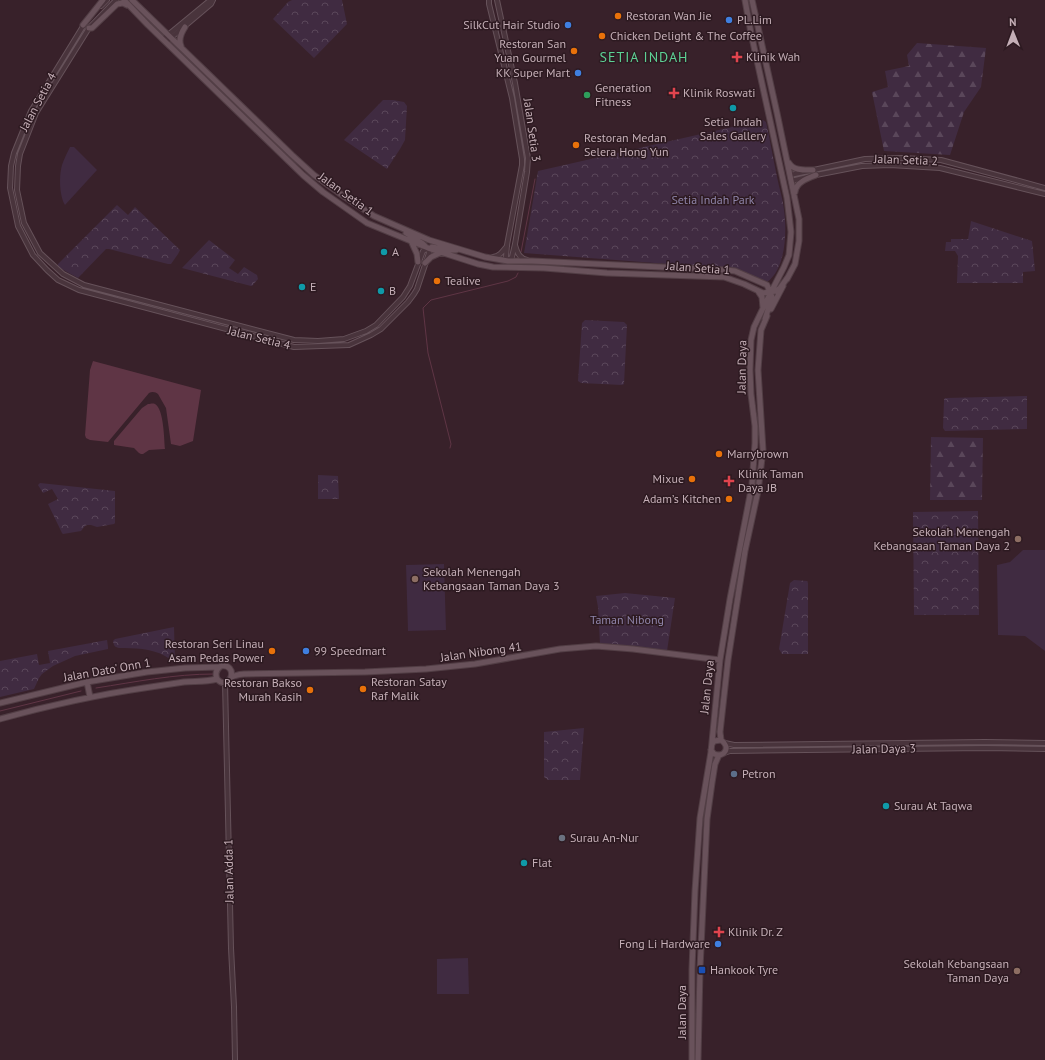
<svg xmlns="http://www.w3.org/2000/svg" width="1045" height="1060" font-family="'PT Sans',sans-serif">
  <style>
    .grass { fill: #402b41 }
    .forest { fill: url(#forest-firs) }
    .park { fill: url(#park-crowns) }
    .water { fill: #5f3545 }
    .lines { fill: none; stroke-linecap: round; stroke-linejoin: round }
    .stream { stroke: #5f3545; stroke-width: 1 }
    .minor-casing { stroke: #66525a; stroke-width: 6 }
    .major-casing { stroke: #523e45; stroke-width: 7 }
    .minor { stroke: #49343c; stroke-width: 4 }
    .major { stroke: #69525b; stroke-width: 5 }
    .food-dot { fill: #e8710a; stroke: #2d1a21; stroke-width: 1.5 }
    .shop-dot { fill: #3f7fe0; stroke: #2d1a21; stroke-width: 1.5 }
    .health-dot { fill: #e0444e; stroke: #2d1a21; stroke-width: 1.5 }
    .leisure-dot { fill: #2e9e5b; stroke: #2d1a21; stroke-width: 1.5 }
    .culture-dot { fill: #0f9aa8; stroke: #2d1a21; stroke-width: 1.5 }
    .education-dot { fill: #8d6e63; stroke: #2d1a21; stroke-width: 1.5 }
    .service-dot { fill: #5c6f8a; stroke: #2d1a21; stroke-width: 1.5 }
    .worship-dot { fill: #6b7280; stroke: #2d1a21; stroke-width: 1.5 }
    .transit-dot { fill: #1a4fb4; stroke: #2d1a21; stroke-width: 1.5 }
    .labels { text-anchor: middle; stroke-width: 3; stroke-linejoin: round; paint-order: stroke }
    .poi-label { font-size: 12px; fill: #c5afb7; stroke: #2d1a21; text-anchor: start }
    .street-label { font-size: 12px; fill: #c5afb7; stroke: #2d1a21 }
    .park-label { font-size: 12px; fill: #8f85aa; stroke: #2d1a21 }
    .quarter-label { font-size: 14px; letter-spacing: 1px; fill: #5dd295; stroke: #2d1a21 }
  </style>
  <defs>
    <pattern id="forest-firs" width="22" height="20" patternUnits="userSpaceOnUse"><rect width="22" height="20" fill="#402b41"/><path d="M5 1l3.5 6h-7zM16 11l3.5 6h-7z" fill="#5a475a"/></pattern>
    <pattern id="park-crowns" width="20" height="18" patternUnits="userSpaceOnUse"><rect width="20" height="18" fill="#402b41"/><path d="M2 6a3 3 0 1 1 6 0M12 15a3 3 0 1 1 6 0" fill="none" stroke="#5a475a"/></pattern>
  </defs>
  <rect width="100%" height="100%" fill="#38212a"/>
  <path class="grass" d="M 70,147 L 74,147 L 97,170 L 65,205 C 59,195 59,175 62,165 C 64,159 67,153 70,147 Z
    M 1023,550 L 1045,550 L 1045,651 L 1025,636 L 998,635 L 997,565 L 1010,562 Z
    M 444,564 L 446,630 L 408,631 L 406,565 Z
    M 468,958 L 469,994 L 437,994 L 437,959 Z"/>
  <path class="forest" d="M 917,43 L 986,48 L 981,87 L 964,112 L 950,155 L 884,151 L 872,92 L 888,87 L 885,71 L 909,66 L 907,55 Z
    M 931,437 L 983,438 L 982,500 L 930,500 Z"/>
  <path class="park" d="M 292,0 L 342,0 L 347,24 L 314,58 L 273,19 L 288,2 Z
    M 383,100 L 393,100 L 404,102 L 407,106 L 405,140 L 400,149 L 387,169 L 344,140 Z
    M 763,120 L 766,122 C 770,140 773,158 777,177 C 779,188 783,199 784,210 C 787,231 786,269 767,282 L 734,269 L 524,253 L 538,171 Z
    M 117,205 L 128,215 L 135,207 L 180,250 L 178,254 L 171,264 L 168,264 L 109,249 L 106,249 L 78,278 L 58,267 L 58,264 Z
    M 971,221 L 1032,241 L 1035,271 L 1023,272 L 1023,283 L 957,283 L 958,256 L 955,251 L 945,251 L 946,242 L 951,242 L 951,239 L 968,239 Z
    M 209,240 L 235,260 L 229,268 L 238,274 L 244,267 L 257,275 L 258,279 L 252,286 L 251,286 L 182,268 Z
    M 585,320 L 624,322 L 627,325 L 624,384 L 622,385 L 581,383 L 578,381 L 582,323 Z
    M 1027,396 L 1027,429 L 945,431 L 943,428 L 944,401 L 944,399 L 946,398 Z
    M 318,475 L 338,476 L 339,499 L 318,499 Z
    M 40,483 L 115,491 L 115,523 L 114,524 L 97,527 L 91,525 L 87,525 L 85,526 L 81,531 L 63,534 L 62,533 L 48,504 L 58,499 L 52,489 L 43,493 L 38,485 Z
    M 978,511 L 979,615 L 914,615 L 913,512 Z
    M 794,580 L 807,581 L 808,583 L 808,654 L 782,654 L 779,649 L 790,583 Z
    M 625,593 L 675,598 L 667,651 L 600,644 L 598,607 L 596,596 Z
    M 174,627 L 175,663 C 172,661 169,658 165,656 C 151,648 134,648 119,648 C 114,647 114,645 113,641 L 115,639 Z
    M 107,640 L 108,647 L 108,649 L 75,656 L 53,666 L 42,674 L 39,678 L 34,689 L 0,697 L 0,661 L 37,654 L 39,665 L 50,663 L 48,651 Z
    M 584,728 L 580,780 L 548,780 L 544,777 L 544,732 Z"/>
  <path class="water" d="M 93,361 L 201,390 L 193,441 L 180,446 L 171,444 L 166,408 L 158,394 C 156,392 152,391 149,393 L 108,442 L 90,440 L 86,438 L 85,435 L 90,370 Z
    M 148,404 C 151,404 152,403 155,404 C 164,409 164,439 165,449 L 149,450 L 143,454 L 141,454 L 139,453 L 134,448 L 114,445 L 114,441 L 142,408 Z"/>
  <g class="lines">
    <path class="stream" d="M 521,252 L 535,179
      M 450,448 L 451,444 L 428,353 L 423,308 L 431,300 L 508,281 L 516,277 L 518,273
      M 96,688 C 135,682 174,674 214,674
      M 0,711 L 81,691"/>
    <defs>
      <path id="minor" d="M 489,0 L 489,4 L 512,98 L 522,159 L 522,165 L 507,245 L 506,257 L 508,261
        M 497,0 L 515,83 L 528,158 L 527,172 L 515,244 L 512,257 L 508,261
        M 101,6 L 107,0
        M 85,23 L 31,111 L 14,153 L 11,166 L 10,188 L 18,226 L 33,255 L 47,270 L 58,280 L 79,290 L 294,347 L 349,345 L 371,335 L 381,329 L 408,302 L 414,294 L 417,289 L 429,253 L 428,248 L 423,251 L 410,286 L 403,297 L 376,325 L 366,331 L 344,339 L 318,341 L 294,340 L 84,285 L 63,274 L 40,253 L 24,223 L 17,190 L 18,166 L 20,154 L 36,113 L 89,28 L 116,0
        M 163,39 L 208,2 L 212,0
        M 166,42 L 211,4 L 213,0
        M 790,175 L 865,159 L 902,158 L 941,160 L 1045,188
        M 791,181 L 816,175 L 862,166 L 890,165 L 940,168 L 1045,194
        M 515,245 C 517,252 519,258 527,260
        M 493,257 C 500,256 503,251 507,246
        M 225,682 L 231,948 L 234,1007 L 235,1060
        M 725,743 L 734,745 L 985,742 L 1045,743
        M 724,753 L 730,751 L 985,748 L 1045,749"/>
      <path id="major" d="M 124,0 L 148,25 L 303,175 L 323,192 L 367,223 L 428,248 L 478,264 L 493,267 L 544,268 L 607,273 L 724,277 L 744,284 L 763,293 L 776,291 L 780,288 L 788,277
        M 132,0 L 292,155 L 314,175 L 339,193 L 374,216 L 429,240 L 485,257 L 508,261 L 532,261 L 726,270 L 735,271 L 767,285 L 772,297 L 765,319
        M 752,0 L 777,113 L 799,219 L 799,241 L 795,264 L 787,279
        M 83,25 L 103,0
        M 89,28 L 92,28 L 117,4 L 123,3 L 127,5
        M 181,46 C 178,39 181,33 185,27
        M 789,163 C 794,171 804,170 813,170
        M 795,192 C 796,182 808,178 816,175
        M 406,233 L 422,243 L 425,246
        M 412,243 L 417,254 L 418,262
        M 432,247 L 449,250 L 456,250
        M 425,263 L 431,257 L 442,252
        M 758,291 L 762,297 L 763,308
        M 771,309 L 783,286
        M 231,677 C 233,670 229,665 221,666 C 218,668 216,670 216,674 C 216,676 216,678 218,680 C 225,687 229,678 234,676 C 237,675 241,674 244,674 L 365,672 L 426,669 L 475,664 L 560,649 L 596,646 L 633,649 L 720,660
        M 87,682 L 90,697
        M 0,703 L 87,682 L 147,672 L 185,668 L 219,667
        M 0,719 C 47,706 96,695 144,688 C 157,686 171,684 184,682 C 195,681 206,682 217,679
        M 721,740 L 720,732 L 728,660 L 745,551 L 758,491 L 763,450 L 758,370 L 761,330 L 767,316
        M 711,750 L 714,754 C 725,758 731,747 721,740 L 714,741 L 712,744
        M 692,1060 L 692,969 L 695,891 L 700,818 L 711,752 L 720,660 L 730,599 L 752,485 L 755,443 L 755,426 L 751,394 L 750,370 L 751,340 L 754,327 L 767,300 L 784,267 L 789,255 L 791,232 L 787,198 L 751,33 L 745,0
        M 698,1060 L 700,969 L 707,819 L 712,783 L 715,764 L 719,755"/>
    </defs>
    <use href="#minor" class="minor-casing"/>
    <use href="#major" class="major-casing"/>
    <use href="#minor" class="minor"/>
    <use href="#major" class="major"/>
  </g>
  <g class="food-dot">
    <circle cx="618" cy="16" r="4"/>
    <circle cx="602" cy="36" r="4"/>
    <circle cx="574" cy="51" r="4"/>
    <circle cx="576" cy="145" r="4"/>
    <circle cx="437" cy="281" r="4"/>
    <circle cx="719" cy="454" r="4"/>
    <circle cx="692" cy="479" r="4"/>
    <circle cx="729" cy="499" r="4"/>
    <circle cx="272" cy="651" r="4"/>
    <circle cx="363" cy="689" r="4"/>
    <circle cx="310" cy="690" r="4"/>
  </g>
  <g class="shop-dot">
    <circle cx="729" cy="20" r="4"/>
    <circle cx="568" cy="25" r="4"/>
    <circle cx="578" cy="73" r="4"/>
    <circle cx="306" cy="651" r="4"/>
    <circle cx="718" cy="944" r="4"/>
  </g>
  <g class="health-dot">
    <path d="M735 51h4v4h4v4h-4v4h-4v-4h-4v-4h4z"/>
    <path d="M672 87h4v4h4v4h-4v4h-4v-4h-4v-4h4z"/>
    <path d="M727 475h4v4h4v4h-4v4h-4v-4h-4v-4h4z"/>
    <path d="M717 926h4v4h4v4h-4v4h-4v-4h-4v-4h4z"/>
  </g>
  <circle class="leisure-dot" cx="587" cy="95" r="4"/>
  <g class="culture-dot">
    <circle cx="733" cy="108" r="4"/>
    <circle cx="384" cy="252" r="4"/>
    <circle cx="302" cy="287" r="4"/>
    <circle cx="381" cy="291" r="4"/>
    <circle cx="886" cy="806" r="4"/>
    <circle cx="524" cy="863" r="4"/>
  </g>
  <g class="education-dot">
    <circle cx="1018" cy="539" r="4"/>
    <circle cx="415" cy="579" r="4"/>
    <circle cx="1017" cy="971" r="4"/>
  </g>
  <circle class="service-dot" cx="734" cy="774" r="4"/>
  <circle class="worship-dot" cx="562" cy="838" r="4"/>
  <rect class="transit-dot" x="698" y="966" width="8" height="8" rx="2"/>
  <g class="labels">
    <g class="poi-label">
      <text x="626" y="20">Restoran Wan Jie</text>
      <text x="737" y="24">PL.Lim</text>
      <text x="560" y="29" text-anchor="end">SilkCut Hair Studio</text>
      <text x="610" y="40">Chicken Delight &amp; The Coffee</text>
      <text x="566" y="48" text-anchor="end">Restoran San<tspan x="566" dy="14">Yuan Gourmel</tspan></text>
      <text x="746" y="61">Klinik Wah</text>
      <text x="570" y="77" text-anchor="end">KK Super Mart</text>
      <text x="595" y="92">Generation<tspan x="595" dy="14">Fitness</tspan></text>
      <text x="683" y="97">Klinik Roswati</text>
      <text x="733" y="126" text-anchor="middle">Setia Indah<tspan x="733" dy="14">Sales Gallery</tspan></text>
      <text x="584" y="142">Restoran Medan<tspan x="584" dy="14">Selera Hong Yun</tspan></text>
      <text x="392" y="256">A</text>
      <text x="445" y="285">Tealive</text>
      <text x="310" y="291">E</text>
      <text x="389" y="295">B</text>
      <text x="727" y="458">Marrybrown</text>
      <text x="738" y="478">Klinik Taman<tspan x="738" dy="14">Daya JB</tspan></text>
      <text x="684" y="483" text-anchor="end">Mixue</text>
      <text x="721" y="503" text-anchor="end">Adam’s Kitchen</text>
      <text x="1010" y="536" text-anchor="end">Sekolah Menengah<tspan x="1010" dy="14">Kebangsaan Taman Daya 2</tspan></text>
      <text x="423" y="576">Sekolah Menengah<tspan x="423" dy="14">Kebangsaan Taman Daya 3</tspan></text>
      <text x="264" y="648" text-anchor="end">Restoran Seri Linau<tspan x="264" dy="14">Asam Pedas Power</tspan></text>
      <text x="314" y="655">99 Speedmart</text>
      <text x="371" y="686">Restoran Satay<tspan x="371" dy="14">Raf Malik</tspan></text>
      <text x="302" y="687" text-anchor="end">Restoran Bakso<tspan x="302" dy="14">Murah Kasih</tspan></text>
      <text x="742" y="778">Petron</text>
      <text x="894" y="810">Surau At Taqwa</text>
      <text x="570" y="842">Surau An-Nur</text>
      <text x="532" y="867">Flat</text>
      <text x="728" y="936">Klinik Dr. Z</text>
      <text x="710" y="948" text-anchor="end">Fong Li Hardware</text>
      <text x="1009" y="968" text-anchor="end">Sekolah Kebangsaan<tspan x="1009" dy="14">Taman Daya</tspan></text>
      <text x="710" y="974">Hankook Tyre</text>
    </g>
    <g class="street-label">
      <text transform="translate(38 102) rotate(-62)" y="4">Jalan Setia 4</text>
      <text transform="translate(532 130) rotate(82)" y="4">Jalan Setia 3</text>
      <text transform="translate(906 160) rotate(2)" y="4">Jalan Setia 2</text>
      <text transform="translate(346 194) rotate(36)" y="4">Jalan Setia 1</text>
      <text transform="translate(698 268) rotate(4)" y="4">Jalan Setia 1</text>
      <text transform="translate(259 338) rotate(14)" y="4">Jalan Setia 4</text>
      <text transform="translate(742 367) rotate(-89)" y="4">Jalan Daya</text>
      <text transform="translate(481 652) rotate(-8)" y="4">Jalan Nibong 41</text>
      <text transform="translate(107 670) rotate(-10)" y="4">Jalan Dato' Onn 1</text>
      <text transform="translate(707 687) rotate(-84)" y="4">Jalan Daya</text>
      <text transform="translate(884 749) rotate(-1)" y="4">Jalan Daya 3</text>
      <text transform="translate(229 871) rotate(-91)" y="4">Jalan Adda 1</text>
      <text transform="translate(682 1012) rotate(-90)" y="4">Jalan Daya</text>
    </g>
    <g class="park-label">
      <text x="713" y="204">Setia Indah Park</text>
      <text x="627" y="624">Taman Nibong</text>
    </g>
    <g class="quarter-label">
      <text x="644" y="62">SETIA INDAH</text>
    </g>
  </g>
  <g transform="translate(1013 32) rotate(359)" stroke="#2d1a21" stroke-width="3" paint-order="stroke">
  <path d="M0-3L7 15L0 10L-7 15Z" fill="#c5afb7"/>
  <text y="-6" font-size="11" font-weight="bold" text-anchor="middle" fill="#c5afb7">N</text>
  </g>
</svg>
